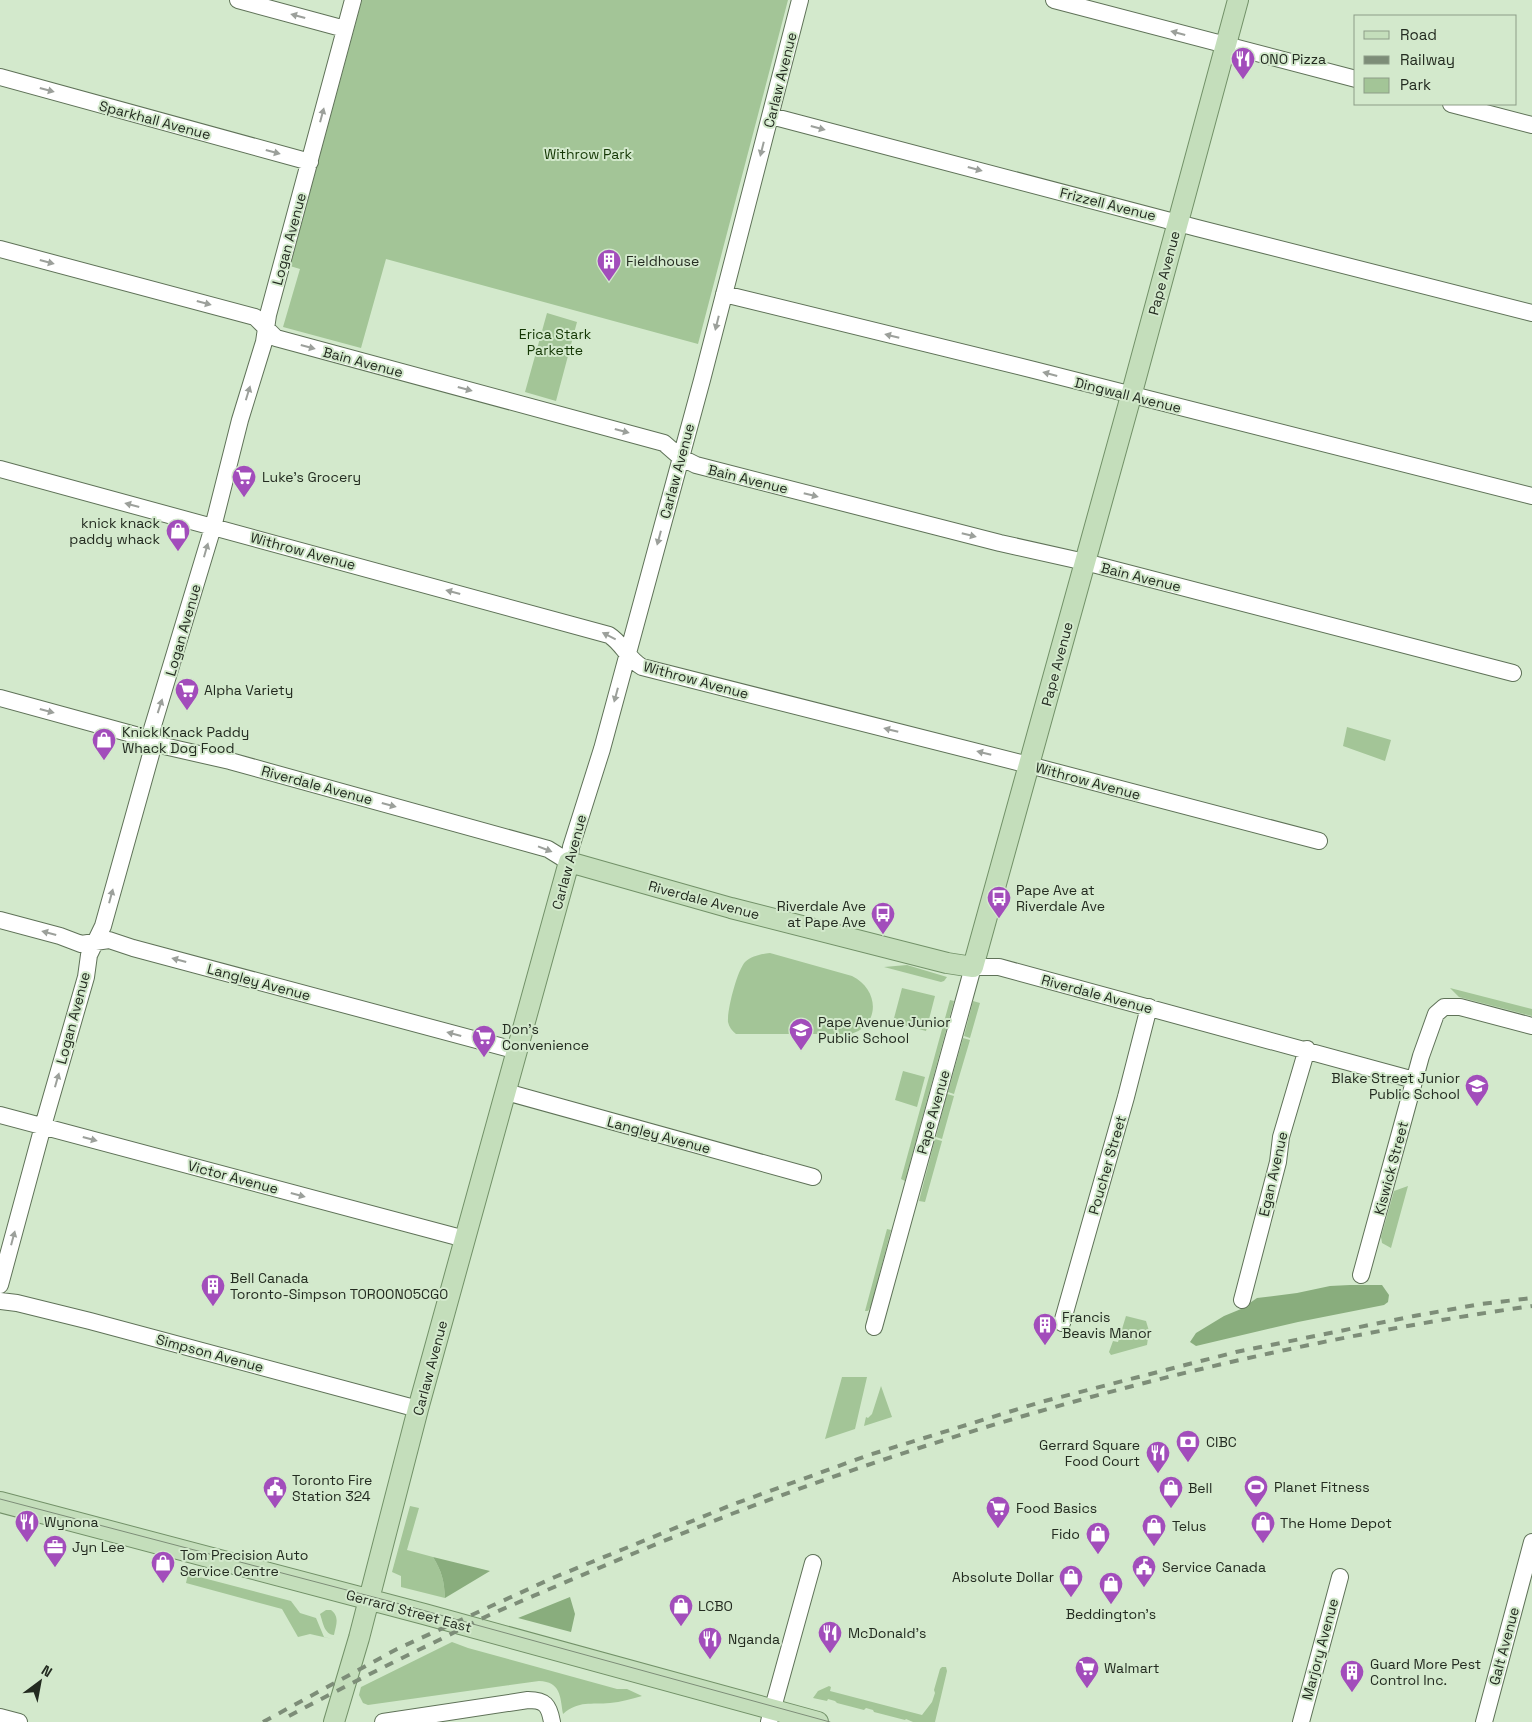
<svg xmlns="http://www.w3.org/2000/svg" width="1532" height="1722" font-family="'Space Grotesk',sans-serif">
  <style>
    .green { fill: #a3c597 }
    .forest { fill: #89ad7d }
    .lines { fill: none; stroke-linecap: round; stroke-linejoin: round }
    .minor-casing { stroke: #5f7258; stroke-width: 18 }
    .major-casing { stroke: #729168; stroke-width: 22 }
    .minor { stroke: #fff; stroke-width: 16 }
    .major { stroke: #c4debb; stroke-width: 20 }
    .tram { stroke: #7d8d78; stroke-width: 1 }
    .rail { stroke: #7d8d78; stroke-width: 4; stroke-dasharray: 9 9; stroke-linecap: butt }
    .oneway { fill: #9ca09b }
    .labels { text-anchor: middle; stroke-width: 4; stroke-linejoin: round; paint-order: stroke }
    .poi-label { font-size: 14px; fill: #232b20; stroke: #d3e9cc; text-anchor: start }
    .street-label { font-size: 14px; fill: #232b20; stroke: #d3e9cc }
    .park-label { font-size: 14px; fill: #153805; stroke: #d3e9cc }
  </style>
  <rect width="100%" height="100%" fill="#d3e9cc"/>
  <path class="green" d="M 362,0 L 788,0 L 698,344 L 386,259 L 361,348 L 283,327 L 300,269 L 290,266 Z
    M 547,313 L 577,322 L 556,401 L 525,392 Z
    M 1347,727 L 1391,740 L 1385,761 L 1343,746 Z
    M 770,953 L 852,976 C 879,989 881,1025 851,1034 L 736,1034 C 732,1031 729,1027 728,1022 C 727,1010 737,971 745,962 C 752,956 761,954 770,953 Z
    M 907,965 L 947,977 L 944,981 L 941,982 L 884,967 Z
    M 902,988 L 935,996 L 926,1031 L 893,1022 Z
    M 1450,988 L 1532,1009 L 1532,1016 L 1459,997 Z
    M 950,1000 L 954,1001 L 905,1181 L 901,1179 Z
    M 973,1001 L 980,1003 L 970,1038 L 964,1036 Z
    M 963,1038 L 970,1040 L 954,1094 L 948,1092 Z
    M 903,1071 L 925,1077 L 917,1107 L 895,1100 Z
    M 947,1094 L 954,1096 L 942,1139 L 936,1137 Z
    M 935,1139 L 942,1141 L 925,1202 L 919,1201 Z
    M 1408,1186 L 1391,1248 L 1382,1243 L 1381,1237 L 1394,1191 Z
    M 887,1229 L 891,1230 L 871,1306 L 868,1311 L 865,1311 Z
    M 1126,1316 L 1146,1321 L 1149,1331 L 1147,1345 L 1111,1355 L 1109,1352 L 1113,1341 L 1118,1342 Z
    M 842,1377 L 867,1377 L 855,1429 L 825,1439 Z
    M 881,1386 L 892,1417 L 864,1426 L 866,1417 L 868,1418 L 872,1414 Z
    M 410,1506 L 419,1508 L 407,1550 L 433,1557 C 442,1572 444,1580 445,1598 L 401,1587 L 401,1576 L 392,1572 Z
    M 188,1574 L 291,1601 L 300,1613 L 316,1618 L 324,1637 L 332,1639 L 310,1634 L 298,1637 L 282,1609 L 186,1583 Z
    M 326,1610 L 331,1610 C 340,1617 336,1625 334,1635 C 324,1634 323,1622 320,1614 Z
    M 452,1642 L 468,1648 L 617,1689 L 627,1689 L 642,1696 C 631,1699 621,1702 610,1703 C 591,1705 579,1700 563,1714 C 560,1696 561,1682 539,1681 L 368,1705 L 363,1703 L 359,1695 L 361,1687 Z
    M 942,1667 L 946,1667 L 947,1671 L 935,1722 L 913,1722 L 906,1719 L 905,1720 L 874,1712 L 873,1710 L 866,1708 L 864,1710 L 837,1703 L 835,1701 L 828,1699 L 827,1701 L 813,1698 L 818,1691 L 829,1686 L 831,1687 L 830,1691 L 922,1715 L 932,1702 L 935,1693 L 934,1690 L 940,1669 Z"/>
  <path class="forest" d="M 1350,1285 L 1382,1285 L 1389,1295 L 1388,1302 L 1384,1305 L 1298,1322 L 1196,1346 L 1190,1342 L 1196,1333 L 1224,1316 L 1241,1309 L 1257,1298 L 1297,1293 L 1330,1286 Z
    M 433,1557 L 490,1571 L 445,1598 C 444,1580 442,1572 433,1557 Z
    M 570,1597 L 575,1614 L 571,1632 L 518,1618 Z"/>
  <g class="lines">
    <defs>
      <path id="minor" d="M 238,0 L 345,29
        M 1054,0 L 1356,79
        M 0,77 L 310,162
        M 1451,104 L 1532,125
        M 771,116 L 1197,228 L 1532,313
        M 0,249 L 255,317 L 276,338 L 664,443 L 680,457 L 696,465 L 1000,543 L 1085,562 L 1513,673
        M 724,294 L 1034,370 L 1532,496
        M 0,469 L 609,635 C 622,643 628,659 642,667 L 1029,765 L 1319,841
        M 0,698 L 139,736 L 164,746 L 230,761 L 548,849 L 569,862 L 571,847 L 602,749 L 702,380 L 800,0
        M 0,920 L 60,936 L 81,944 L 109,940 L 133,948 L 518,1051
        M 506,1092 L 813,1177
        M 0,1115 L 465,1239
        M 1361,1275 L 1421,1056 L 1436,1014 L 1444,1007 L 1460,1007 L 1532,1026
        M 0,1285 L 43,1126 L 86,977 L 89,955 L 103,926 L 151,754 L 152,729 L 213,527 L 240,420 L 264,342 L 268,315 L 353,0
        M 1242,1300 L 1278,1162 L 1281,1137 L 1307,1049
        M 0,1301 L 17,1303 L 90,1321 L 418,1409
        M 1062,1323 L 1126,1097 L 1149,1007
        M 874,1327 L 973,967 L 999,967 L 1414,1080
        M 0,1717 L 19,1722
        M 383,1722 L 528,1700 C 545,1700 549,1705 552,1722
        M 769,1722 L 813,1563
        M 1301,1722 L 1340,1577
        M 1484,1722 L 1532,1542"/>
      <path id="major" d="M 0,1502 L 424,1614 L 818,1722
        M 334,1722 L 359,1638 L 418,1409 L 569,862 L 731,908 L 947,963 L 973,967 L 1131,396 L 1238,0"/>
    </defs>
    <use href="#minor" class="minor-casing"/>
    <use href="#major" class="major-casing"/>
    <use href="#minor" class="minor"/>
    <use href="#major" class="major"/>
    <path class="tram" d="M 0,1499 L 400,1604 L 830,1722"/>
    <path class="rail" d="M 289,1716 C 338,1690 387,1665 437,1641 C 457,1631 476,1621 496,1612 C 575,1578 654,1544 734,1513 C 992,1415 1259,1345 1532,1306
      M 263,1722 L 397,1649 L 555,1577 L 734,1504 L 869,1455 L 1041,1402 L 1236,1352 L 1414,1316 L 1481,1304 L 1532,1298"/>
  </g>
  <defs><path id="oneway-solid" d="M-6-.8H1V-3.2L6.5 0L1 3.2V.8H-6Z" transform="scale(1.25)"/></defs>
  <g class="oneway">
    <use href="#oneway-solid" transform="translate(298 16) rotate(-165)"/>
    <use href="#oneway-solid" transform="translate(1178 33) rotate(-165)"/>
    <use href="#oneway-solid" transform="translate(47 90) rotate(15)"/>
    <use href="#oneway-solid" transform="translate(322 115) rotate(-75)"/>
    <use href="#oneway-solid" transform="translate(818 128) rotate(15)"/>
    <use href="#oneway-solid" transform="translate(762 149) rotate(104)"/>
    <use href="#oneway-solid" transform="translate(273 152) rotate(15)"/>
    <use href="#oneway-solid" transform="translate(975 169) rotate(15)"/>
    <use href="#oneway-solid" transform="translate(47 262) rotate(15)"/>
    <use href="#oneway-solid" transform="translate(204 303) rotate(15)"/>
    <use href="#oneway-solid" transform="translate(717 323) rotate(104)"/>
    <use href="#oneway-solid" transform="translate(892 336) rotate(-166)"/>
    <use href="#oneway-solid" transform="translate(308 347) rotate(15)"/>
    <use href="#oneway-solid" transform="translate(1050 374) rotate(-165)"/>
    <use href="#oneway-solid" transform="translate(465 389) rotate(15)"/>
    <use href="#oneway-solid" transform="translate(248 393) rotate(-73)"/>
    <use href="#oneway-solid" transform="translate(622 431) rotate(15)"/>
    <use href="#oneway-solid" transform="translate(811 495) rotate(14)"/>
    <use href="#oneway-solid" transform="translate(132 505) rotate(-165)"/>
    <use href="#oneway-solid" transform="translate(969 535) rotate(14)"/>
    <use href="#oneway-solid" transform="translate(659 538) rotate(105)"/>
    <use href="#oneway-solid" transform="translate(206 550) rotate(-74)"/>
    <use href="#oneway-solid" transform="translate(453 592) rotate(-165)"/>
    <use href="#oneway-solid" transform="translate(609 636) rotate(-153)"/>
    <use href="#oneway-solid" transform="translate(616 695) rotate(105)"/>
    <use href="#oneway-solid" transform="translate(160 706) rotate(-72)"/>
    <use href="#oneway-solid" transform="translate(47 711) rotate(15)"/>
    <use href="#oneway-solid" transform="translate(891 730) rotate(-166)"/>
    <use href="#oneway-solid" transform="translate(984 753) rotate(-166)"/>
    <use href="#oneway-solid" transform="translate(389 805) rotate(15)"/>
    <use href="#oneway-solid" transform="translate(545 849) rotate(21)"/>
    <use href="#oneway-solid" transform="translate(111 896) rotate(-75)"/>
    <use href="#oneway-solid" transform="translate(49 933) rotate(-165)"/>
    <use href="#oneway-solid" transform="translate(179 960) rotate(-165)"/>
    <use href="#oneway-solid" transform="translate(454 1034) rotate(-165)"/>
    <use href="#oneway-solid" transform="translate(57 1080) rotate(-74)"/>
    <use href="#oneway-solid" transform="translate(90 1139) rotate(15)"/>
    <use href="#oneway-solid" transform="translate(298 1195) rotate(15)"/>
    <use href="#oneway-solid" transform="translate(13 1238) rotate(-75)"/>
  </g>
  <defs>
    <symbol id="restaurant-pin" viewBox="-11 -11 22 30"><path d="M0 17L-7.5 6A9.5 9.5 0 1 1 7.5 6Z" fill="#a24dbb" stroke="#d3e9cc"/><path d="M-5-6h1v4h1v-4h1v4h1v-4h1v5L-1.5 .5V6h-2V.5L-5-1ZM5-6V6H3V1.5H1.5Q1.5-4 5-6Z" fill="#fff"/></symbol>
    <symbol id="building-pin" viewBox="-11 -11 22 30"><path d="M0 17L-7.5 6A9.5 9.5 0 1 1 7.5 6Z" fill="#a24dbb" stroke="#d3e9cc"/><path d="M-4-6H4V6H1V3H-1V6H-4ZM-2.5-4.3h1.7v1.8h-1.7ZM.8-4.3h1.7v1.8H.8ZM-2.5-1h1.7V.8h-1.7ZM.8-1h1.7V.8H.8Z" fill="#fff"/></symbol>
    <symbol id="supermarket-pin" viewBox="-11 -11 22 30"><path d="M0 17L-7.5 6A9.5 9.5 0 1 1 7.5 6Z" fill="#a24dbb" stroke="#d3e9cc"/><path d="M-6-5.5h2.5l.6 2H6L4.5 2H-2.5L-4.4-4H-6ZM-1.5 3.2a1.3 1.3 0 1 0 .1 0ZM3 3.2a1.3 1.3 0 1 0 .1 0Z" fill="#fff"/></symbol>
    <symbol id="shop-pin" viewBox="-11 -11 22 30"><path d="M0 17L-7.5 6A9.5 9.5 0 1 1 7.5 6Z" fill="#a24dbb" stroke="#d3e9cc"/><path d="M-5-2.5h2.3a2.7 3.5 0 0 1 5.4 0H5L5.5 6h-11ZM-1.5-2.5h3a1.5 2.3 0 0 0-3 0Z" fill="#fff"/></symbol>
    <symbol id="bus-pin" viewBox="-11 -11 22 30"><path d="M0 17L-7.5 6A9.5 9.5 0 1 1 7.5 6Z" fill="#a24dbb" stroke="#d3e9cc"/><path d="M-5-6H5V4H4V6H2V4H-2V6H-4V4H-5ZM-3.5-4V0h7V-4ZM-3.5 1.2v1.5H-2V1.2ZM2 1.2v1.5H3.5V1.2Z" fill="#fff"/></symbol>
    <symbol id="school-pin" viewBox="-11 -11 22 30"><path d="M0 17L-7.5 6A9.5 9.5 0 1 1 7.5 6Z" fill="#a24dbb" stroke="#d3e9cc"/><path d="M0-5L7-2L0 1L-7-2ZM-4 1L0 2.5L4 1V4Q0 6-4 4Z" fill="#fff"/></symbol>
    <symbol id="bank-pin" viewBox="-11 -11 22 30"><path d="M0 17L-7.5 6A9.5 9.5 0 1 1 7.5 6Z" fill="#a24dbb" stroke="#d3e9cc"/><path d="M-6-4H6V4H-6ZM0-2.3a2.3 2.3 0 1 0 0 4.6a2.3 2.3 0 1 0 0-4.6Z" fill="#fff"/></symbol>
    <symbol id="stadium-pin" viewBox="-11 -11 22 30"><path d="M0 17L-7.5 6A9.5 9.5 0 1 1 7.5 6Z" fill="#a24dbb" stroke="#d3e9cc"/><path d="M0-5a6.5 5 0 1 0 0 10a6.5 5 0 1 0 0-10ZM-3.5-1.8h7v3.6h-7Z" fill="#fff"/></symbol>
    <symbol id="civic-pin" viewBox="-11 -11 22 30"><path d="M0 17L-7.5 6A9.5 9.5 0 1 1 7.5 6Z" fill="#a24dbb" stroke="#d3e9cc"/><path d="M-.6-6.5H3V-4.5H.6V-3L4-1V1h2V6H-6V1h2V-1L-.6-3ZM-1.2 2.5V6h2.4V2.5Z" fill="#fff"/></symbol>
    <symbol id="office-pin" viewBox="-11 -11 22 30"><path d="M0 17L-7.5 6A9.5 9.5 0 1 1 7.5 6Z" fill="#a24dbb" stroke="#d3e9cc"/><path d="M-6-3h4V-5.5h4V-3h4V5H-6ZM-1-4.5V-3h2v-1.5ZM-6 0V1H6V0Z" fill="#fff"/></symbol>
  </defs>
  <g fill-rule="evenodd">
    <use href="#restaurant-pin" x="1229" y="45" width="28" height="38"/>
    <use href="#building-pin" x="595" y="247" width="28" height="38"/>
    <use href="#supermarket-pin" x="230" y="463" width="28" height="38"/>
    <use href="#shop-pin" x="164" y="517" width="28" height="38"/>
    <use href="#supermarket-pin" x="173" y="676" width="28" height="38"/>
    <use href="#shop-pin" x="90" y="726" width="28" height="38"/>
    <use href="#bus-pin" x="985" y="884" width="28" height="38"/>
    <use href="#bus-pin" x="869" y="900" width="28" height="38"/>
    <use href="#school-pin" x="787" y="1016" width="28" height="38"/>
    <use href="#supermarket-pin" x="470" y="1023" width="28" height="38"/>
    <use href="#school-pin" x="1463" y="1072" width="28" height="38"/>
    <use href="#building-pin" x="199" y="1272" width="28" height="38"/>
    <use href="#building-pin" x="1031" y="1311" width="28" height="38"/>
    <use href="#bank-pin" x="1174" y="1428" width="28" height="38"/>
    <use href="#restaurant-pin" x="1144" y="1439" width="28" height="38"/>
    <use href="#stadium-pin" x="1242" y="1473" width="28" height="38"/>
    <use href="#civic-pin" x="261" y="1474" width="28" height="38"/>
    <use href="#shop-pin" x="1157" y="1474" width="28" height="38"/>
    <use href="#supermarket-pin" x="984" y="1494" width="28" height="38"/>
    <use href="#restaurant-pin" x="13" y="1508" width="28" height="38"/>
    <use href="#shop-pin" x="1249" y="1509" width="28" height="38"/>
    <use href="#shop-pin" x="1140" y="1512" width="28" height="38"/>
    <use href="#shop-pin" x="1084" y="1520" width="28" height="38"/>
    <use href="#office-pin" x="41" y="1533" width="28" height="38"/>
    <use href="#shop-pin" x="149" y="1549" width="28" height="38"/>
    <use href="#civic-pin" x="1130" y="1553" width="28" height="38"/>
    <use href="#shop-pin" x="1057" y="1563" width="28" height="38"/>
    <use href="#shop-pin" x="1097" y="1570" width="28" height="38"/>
    <use href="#shop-pin" x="667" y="1592" width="28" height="38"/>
    <use href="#restaurant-pin" x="816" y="1619" width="28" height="38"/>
    <use href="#restaurant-pin" x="696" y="1625" width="28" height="38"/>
    <use href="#supermarket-pin" x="1073" y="1654" width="28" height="38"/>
    <use href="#building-pin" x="1338" y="1658" width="28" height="38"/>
  </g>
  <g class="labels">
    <g class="poi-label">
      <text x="1260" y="64">ONO Pizza</text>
      <text x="626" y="266">Fieldhouse</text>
      <text x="262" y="482">Luke's Grocery</text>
      <text x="160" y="528" text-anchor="end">knick knack<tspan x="160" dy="16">paddy whack</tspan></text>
      <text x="204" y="695">Alpha Variety</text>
      <text x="122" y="737">Knick Knack Paddy<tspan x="122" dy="16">Whack Dog Food</tspan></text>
      <text x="1016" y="895">Pape Ave at<tspan x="1016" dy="16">Riverdale Ave</tspan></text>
      <text x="866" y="911" text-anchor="end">Riverdale Ave<tspan x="866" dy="16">at Pape Ave</tspan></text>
      <text x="818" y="1027">Pape Avenue Junior<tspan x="818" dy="16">Public School</tspan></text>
      <text x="502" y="1034">Don's<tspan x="502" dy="16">Convenience</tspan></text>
      <text x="1460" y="1083" text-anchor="end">Blake Street Junior<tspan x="1460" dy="16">Public School</tspan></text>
      <text x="230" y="1283">Bell Canada<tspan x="230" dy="16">Toronto-Simpson TOROON05CG0</tspan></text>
      <text x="1062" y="1322">Francis<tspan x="1062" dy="16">Beavis Manor</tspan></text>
      <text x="1206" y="1447">CIBC</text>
      <text x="1140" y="1450" text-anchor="end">Gerrard Square<tspan x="1140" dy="16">Food Court</tspan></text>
      <text x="292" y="1485">Toronto Fire<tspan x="292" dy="16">Station 324</tspan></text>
      <text x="1274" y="1492">Planet Fitness</text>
      <text x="1188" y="1493">Bell</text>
      <text x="1016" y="1513">Food Basics</text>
      <text x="44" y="1527">Wynona</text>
      <text x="1280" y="1528">The Home Depot</text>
      <text x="1172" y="1531">Telus</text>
      <text x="1080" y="1539" text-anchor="end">Fido</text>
      <text x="72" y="1552">Jyn Lee</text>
      <text x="180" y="1560">Tom Precision Auto<tspan x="180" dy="16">Service Centre</tspan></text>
      <text x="1162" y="1572">Service Canada</text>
      <text x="1054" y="1582" text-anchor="end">Absolute Dollar</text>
      <text x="698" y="1611">LCBO</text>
      <text x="1111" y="1619" text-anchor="middle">Beddington's</text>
      <text x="848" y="1638">McDonald's</text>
      <text x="728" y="1644">Nganda</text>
      <text x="1370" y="1669">Guard More Pest<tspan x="1370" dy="16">Control Inc.</tspan></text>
      <text x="1104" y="1673">Walmart</text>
    </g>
    <g class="street-label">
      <text transform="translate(780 80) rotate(-76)" y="5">Carlaw Avenue</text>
      <text transform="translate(155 120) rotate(15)" y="5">Sparkhall Avenue</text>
      <text transform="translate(1108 204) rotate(14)" y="5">Frizzell Avenue</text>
      <text transform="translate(289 239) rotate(-75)" y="5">Logan Avenue</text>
      <text transform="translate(1164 273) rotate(-75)" y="5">Pape Avenue</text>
      <text transform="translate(363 362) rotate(15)" y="5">Bain Avenue</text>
      <text transform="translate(1128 395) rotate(14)" y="5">Dingwall Avenue</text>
      <text transform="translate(677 471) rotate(-75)" y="5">Carlaw Avenue</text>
      <text transform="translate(748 479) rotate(14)" y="5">Bain Avenue</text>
      <text transform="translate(303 551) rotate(15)" y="5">Withrow Avenue</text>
      <text transform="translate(1141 577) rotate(14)" y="5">Bain Avenue</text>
      <text transform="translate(183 630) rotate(-74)" y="5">Logan Avenue</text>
      <text transform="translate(1057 664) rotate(-75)" y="5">Pape Avenue</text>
      <text transform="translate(696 680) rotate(15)" y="5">Withrow Avenue</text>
      <text transform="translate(1088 781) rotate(15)" y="5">Withrow Avenue</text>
      <text transform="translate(317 785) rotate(15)" y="5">Riverdale Avenue</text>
      <text transform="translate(569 862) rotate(-75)" y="5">Carlaw Avenue</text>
      <text transform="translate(704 900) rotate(15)" y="5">Riverdale Avenue</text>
      <text transform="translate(259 982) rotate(15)" y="5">Langley Avenue</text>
      <text transform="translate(1097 994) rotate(15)" y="5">Riverdale Avenue</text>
      <text transform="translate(73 1018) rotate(-75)" y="5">Logan Avenue</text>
      <text transform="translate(933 1112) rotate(-74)" y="5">Pape Avenue</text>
      <text transform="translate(659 1135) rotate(15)" y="5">Langley Avenue</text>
      <text transform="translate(1107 1165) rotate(-74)" y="5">Poucher Street</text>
      <text transform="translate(1391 1168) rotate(-75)" y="5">Kiswick Street</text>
      <text transform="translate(1273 1174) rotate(-77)" y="5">Egan Avenue</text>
      <text transform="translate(233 1177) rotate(15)" y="5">Victor Avenue</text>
      <text transform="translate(210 1353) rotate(15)" y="5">Simpson Avenue</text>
      <text transform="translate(430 1368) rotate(-75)" y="5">Carlaw Avenue</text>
      <text transform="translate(409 1611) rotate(15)" y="5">Gerrard Street East</text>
      <text transform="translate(1504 1646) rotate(-75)" y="5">Galt Avenue</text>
      <text transform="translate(1320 1649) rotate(-75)" y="5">Marjory Avenue</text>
    </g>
    <g class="park-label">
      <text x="588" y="159">Withrow Park</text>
      <text x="555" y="339">Erica Stark<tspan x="555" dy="16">Parkette</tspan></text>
    </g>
  </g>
  <rect x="1354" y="15" width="162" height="90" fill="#d3e9cc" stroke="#8d9d87"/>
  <rect x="1364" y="31" width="25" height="8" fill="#c4debb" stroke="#8d9d87"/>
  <text x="1400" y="40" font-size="15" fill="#232b20">Road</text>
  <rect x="1364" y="56" width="25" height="8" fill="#7d8d78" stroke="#8d9d87"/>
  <text x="1400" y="65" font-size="15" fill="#232b20">Railway</text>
  <rect x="1364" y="78" width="25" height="15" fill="#a3c597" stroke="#8d9d87"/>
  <text x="1400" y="90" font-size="15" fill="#232b20">Park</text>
  <g transform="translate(40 1682) rotate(32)" stroke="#d3e9cc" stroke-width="4" paint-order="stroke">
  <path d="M0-4L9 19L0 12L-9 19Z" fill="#232b20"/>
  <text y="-8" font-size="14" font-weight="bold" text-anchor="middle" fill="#232b20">N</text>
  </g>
</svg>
